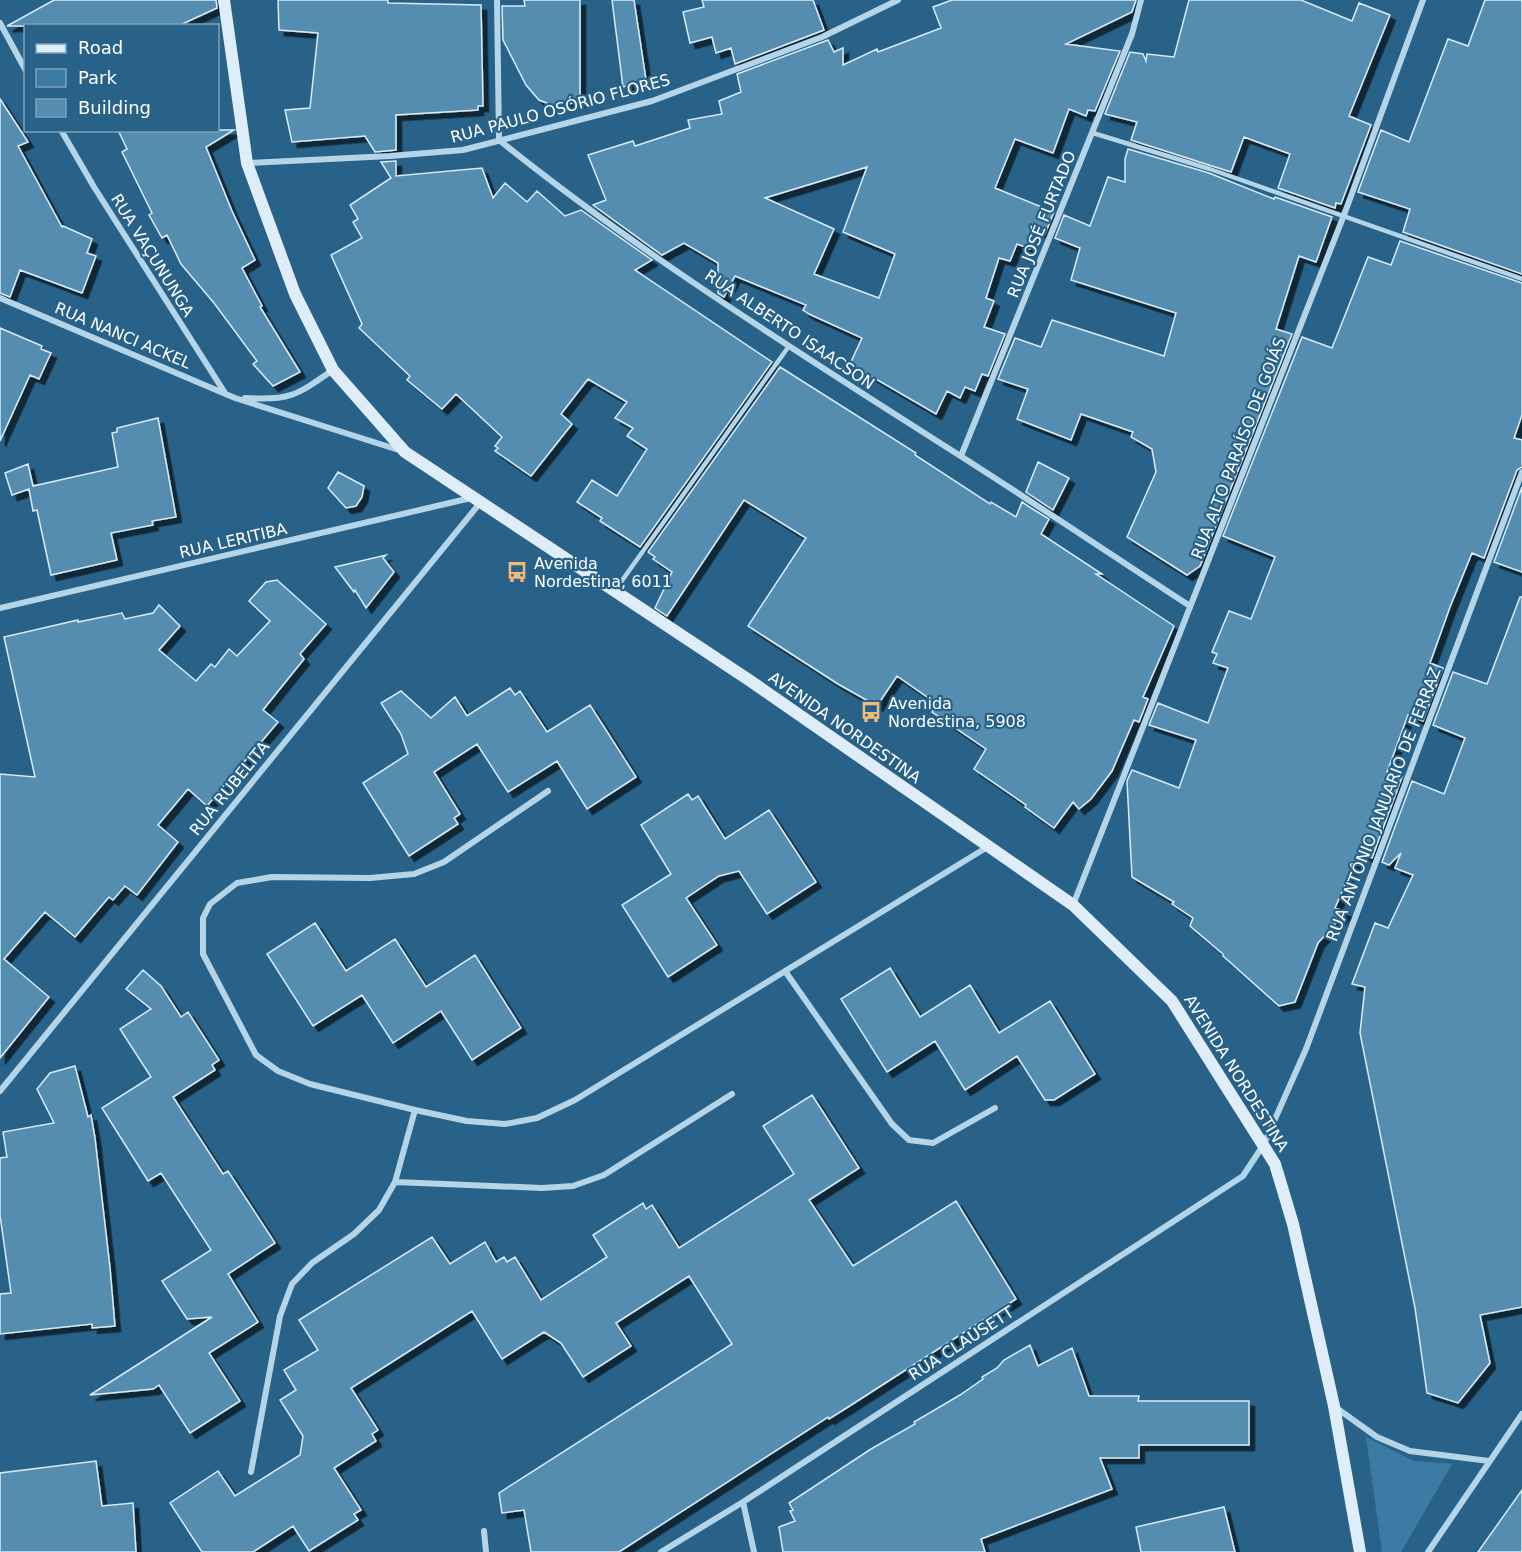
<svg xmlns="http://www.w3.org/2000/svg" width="1522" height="1552" font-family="'DejaVu Sans',sans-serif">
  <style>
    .green { fill: #3c7ca4 }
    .building { fill: #548db1; stroke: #d8ebf7; stroke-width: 1.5; fill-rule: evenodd; filter: url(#shadow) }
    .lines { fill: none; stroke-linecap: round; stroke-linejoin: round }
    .lane { stroke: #b4d4e8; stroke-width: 4.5 }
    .street { stroke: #b4d4e8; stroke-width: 6 }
    .secondary { stroke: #deedf7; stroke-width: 12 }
    .labels { text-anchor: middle; stroke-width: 4.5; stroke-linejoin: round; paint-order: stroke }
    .street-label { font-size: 16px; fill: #fff; stroke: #286288 }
    .poi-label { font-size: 16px; fill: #fff; stroke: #286288; text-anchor: start }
  </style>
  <defs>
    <filter id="shadow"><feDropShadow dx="5.5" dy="5.5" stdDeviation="0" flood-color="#0009"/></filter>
  </defs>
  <rect width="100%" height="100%" fill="#286288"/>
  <path class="green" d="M 1366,1437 L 1414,1461 L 1452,1464 L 1401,1552 L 1382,1552 Z"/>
  <path class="building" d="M 54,0 L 216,0 L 217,8 L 178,26 L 7,26 Z
    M 278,0 L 388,0 L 388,3 L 481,5 L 483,106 L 478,106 L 478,110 L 396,115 L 396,150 L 375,152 L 365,136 L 292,142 L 285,110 L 310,108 L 318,33 L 279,30 Z
    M 524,0 L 580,0 L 580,102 L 554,106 L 539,100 L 526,85 L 503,40 L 502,6 L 525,6 Z
    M 612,0 L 634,0 L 646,80 L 623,87 Z
    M 702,0 L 813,0 L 824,30 L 735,64 L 731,48 L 716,53 L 712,37 L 690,43 L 683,12 L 704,7 Z
    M 952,0 L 1136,0 L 1132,12 L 1066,44 L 1120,51 L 1095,111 L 1088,110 L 1086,116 L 1069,109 L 1053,153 L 1015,139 L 995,188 L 1054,212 L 1045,234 L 1036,230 L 1030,249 L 1017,244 L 1010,261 L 999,258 L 986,298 L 994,301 L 984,327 L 1005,334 L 988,376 L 982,374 L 975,391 L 965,387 L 960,398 L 947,391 L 936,414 L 850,364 L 862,338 L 809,314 L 803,310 L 806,305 L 735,276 L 724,297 L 718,293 L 718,263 L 684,243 L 662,255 L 593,205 L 606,200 L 588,155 L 633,141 L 635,146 L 690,128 L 688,120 L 722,114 L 719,101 L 741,92 L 737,74 L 828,40 L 834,52 L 843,48 L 843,65 L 877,49 L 878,52 L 941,28 L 933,7 ZM 867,167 L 843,232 L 895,254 L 879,298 L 814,274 L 834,229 L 765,198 Z
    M 1189,0 L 1301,0 L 1352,21 L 1359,3 L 1390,15 L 1349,116 L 1371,125 L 1341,204 L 1336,203 L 1335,208 L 1278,188 L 1290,154 L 1244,137 L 1231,172 L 1131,140 L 1137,122 L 1105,114 L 1130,52 L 1143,54 L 1146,61 L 1147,54 L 1174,57 Z
    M 1485,0 L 1522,0 L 1522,274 L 1403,232 L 1410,209 L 1358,192 L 1381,130 L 1409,142 L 1448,39 L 1468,46 Z
    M 0,99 L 28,142 L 18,146 L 62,227 L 63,226 L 92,239 L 87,253 L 96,256 L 82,293 L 20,270 L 10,297 L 0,293 Z
    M 118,130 L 234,130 L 206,147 L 232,211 L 255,260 L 242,268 L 262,306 L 260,307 L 300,372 L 273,386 L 253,364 L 257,361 L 214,303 L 181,264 L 167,235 L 162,238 L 149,215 L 152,213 L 122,152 L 127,149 Z
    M 1128,149 L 1209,173 L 1274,199 L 1275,197 L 1332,217 L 1316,262 L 1299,256 L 1276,329 L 1292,334 L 1200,566 L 1187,575 L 1127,537 L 1156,472 L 1152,449 L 1131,437 L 1133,432 L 1081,414 L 1071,440 L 1017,419 L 1028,389 L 998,379 L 1015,338 L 1041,347 L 1052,320 L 1164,356 L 1176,313 L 1071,280 L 1080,248 L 1055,238 L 1064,215 L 1090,226 L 1108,177 L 1125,182 L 1125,159 Z
    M 396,161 L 396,176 L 482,168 L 493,198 L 505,183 L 527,202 L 537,191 L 565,216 L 581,210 L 652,260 L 635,270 L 772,362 L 640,547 L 600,521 L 602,518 L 577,502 L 592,480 L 617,496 L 647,449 L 627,436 L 633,428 L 615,418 L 627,402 L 588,379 L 561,414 L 572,424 L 531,476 L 495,451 L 498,448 L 495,446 L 502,437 L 456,394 L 442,409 L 407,380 L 410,376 L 359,328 L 362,324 L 331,255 L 362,238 L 353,222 L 358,219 L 350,205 L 391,178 L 381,162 Z
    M 1400,241 L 1522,283 L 1522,415 L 1514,438 L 1522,440 L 1522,467 L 1517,470 L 1484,558 L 1472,553 L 1450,607 L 1430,663 L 1443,668 L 1423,721 L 1408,715 L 1387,772 L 1402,777 L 1372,858 L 1359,853 L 1335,908 L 1346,912 L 1318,943 L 1295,1002 L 1279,1006 L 1223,956 L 1223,954 L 1190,926 L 1193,918 L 1172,904 L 1174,902 L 1132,877 L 1127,781 L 1132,770 L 1179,788 L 1196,740 L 1149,725 L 1158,703 L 1208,723 L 1228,668 L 1213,663 L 1217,654 L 1212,652 L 1229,611 L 1251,619 L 1275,557 L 1223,536 L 1302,337 L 1332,348 L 1368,257 L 1391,265 Z
    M 0,328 L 42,346 L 41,349 L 51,353 L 39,379 L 30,375 L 0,441 Z
    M 780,367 L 916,453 L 915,455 L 990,504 L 991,502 L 1016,517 L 1022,502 L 1031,508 L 1049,519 L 1041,534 L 1102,574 L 1096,574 L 1174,626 L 1143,697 L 1148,699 L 1139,722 L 1134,720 L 1112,771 L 1091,799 L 1079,809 L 1073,802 L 1054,828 L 1025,807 L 1026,805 L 974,769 L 986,749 L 932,712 L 937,704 L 897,676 L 877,706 L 838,684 L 748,626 L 806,538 L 744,500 L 667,616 L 655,608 L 672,572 L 653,559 L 655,557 L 648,552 Z
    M 158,418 L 176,517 L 152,521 L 153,525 L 111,533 L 117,560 L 51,575 L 37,510 L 33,511 L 29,489 L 12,495 L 5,473 L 28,464 L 33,486 L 118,467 L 112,433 L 117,432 L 117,428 Z
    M 1038,462 L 1069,478 L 1053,510 L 1026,492 Z
    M 338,472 L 364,486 L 362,497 L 356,506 L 346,508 L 328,488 Z
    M 1522,487 L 1522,572 L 1494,562 Z
    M 386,555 L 383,558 L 394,572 L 366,608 L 355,590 L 354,592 L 335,567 Z
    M 277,580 L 326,624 L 300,654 L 304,659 L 263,710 L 278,722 L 207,806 L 188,789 L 158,825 L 178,842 L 137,895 L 125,886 L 113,900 L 109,897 L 75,937 L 45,912 L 4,959 L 49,997 L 0,1058 L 0,774 L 35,777 L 4,637 L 78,620 L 78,622 L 122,613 L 125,619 L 153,613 L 159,605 L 180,626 L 159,650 L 196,681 L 211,664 L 215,667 L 229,649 L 237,656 L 270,621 L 249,601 L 266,582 Z
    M 1520,597 L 1522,597 L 1522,1307 L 1480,1315 L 1490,1363 L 1458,1403 L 1427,1393 L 1415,1308 L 1360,1033 L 1365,987 L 1352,984 L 1375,923 L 1388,928 L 1413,875 L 1395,868 L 1401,853 L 1389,865 L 1382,862 L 1412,781 L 1444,794 L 1465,738 L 1433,725 L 1453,672 L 1487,684 Z
    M 510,688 L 515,695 L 520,691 L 547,732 L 590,705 L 636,777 L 587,809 L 557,761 L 508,792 L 477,744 L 434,772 L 460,814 L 454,818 L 458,824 L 409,856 L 363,783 L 408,754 L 401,734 L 381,703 L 401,691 L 431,718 L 455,697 L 467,716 Z
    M 688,794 L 692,800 L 698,796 L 725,839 L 769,810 L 816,882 L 767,914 L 739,871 L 719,876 L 686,898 L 717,945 L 668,977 L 622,905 L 671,874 L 641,825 Z
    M 315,923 L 346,971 L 395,939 L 426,987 L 475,955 L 521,1028 L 472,1060 L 441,1011 L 393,1043 L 362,995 L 313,1026 L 267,954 Z
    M 890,968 L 920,1017 L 970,985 L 999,1033 L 1050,1001 L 1095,1074 L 1054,1100 L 1045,1100 L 1017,1056 L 965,1090 L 935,1041 L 887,1072 L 841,999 Z
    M 143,970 L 161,986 L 181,1017 L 188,1012 L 219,1060 L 212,1065 L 215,1070 L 173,1097 L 223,1174 L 228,1171 L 275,1243 L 228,1274 L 258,1322 L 209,1353 L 240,1401 L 190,1433 L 159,1385 L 153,1389 L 90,1395 L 212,1317 L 187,1319 L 162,1281 L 211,1250 L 161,1173 L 148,1181 L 102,1108 L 151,1077 L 120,1029 L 151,1009 L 126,989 Z
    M 75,1066 L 88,1117 L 91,1115 L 95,1138 L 110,1268 L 115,1326 L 92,1328 L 92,1324 L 0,1334 L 0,1294 L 11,1293 L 0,1215 L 0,1158 L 7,1157 L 3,1132 L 54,1123 L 37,1089 L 50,1073 Z
    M 812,1095 L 859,1168 L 809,1200 L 853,1266 L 956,1201 L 1016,1299 L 848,1407 L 829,1419 L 828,1417 L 619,1552 L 531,1552 L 524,1510 L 502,1513 L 499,1493 L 732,1344 L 689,1276 L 616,1323 L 631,1346 L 583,1377 L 561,1343 L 544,1332 L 502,1359 L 472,1311 L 351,1388 L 378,1430 L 372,1434 L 376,1441 L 334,1468 L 361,1510 L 354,1514 L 358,1520 L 309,1551 L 293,1526 L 253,1552 L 202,1552 L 170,1503 L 218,1471 L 235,1496 L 300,1455 L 303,1436 L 280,1400 L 296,1390 L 284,1370 L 318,1350 L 299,1320 L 432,1237 L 450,1264 L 485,1242 L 496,1262 L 504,1257 L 507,1262 L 515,1257 L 541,1300 L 607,1257 L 593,1235 L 643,1203 L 646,1209 L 652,1205 L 679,1248 L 794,1174 L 763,1126 Z
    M 1030,1345 L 1038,1366 L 1072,1348 L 1089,1396 L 1139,1396 L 1138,1401 L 1249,1401 L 1249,1445 L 1139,1445 L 1139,1458 L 1100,1458 L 1112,1489 L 981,1539 L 985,1552 L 783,1552 L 779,1527 L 795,1521 L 790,1511 L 793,1510 L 789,1503 L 871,1449 L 915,1424 L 914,1422 L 960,1395 L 983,1379 L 982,1377 L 997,1368 L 1004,1360 Z
    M 96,1461 L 102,1506 L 133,1503 L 136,1552 L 0,1552 L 0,1473 Z
    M 1522,1490 L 1522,1552 L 1478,1552 Z
    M 1224,1507 L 1235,1552 L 1141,1552 L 1136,1527 Z"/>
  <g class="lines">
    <path class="lane" d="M 1093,133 L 1210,169 L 1522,279
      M 616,589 L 789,346"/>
    <path class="street" d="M 497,0 L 499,140 C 638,252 790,347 940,443 C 1024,496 1107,552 1190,606
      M 0,23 L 26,71
      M 61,130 L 94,187 L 225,393
      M 247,163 L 390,156 L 463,150 L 652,101 L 822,37 L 898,0
      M 0,298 L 235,398 L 402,451
      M 245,398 C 290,401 297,395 333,370
      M 961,456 L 1132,34 L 1141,0
      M 0,608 L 471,498
      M 548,791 L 444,862 L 414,874 L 370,878 L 272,877 L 237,883 L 210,904 L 203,918 L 203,954 L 256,1055 L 278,1071 L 310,1084 L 415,1110 L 467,1121 L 505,1124 L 537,1118 L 575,1100 L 989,846
      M 1073,905 L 1344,215 L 1423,0
      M 785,971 L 892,1124 L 909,1140 L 933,1143 L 995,1108
      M 0,1091 L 480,503
      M 395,1182 L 542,1188 L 573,1186 L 604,1175 L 732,1094
      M 1335,1407 L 1377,1437 L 1410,1451 L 1489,1461
      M 251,1472 L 280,1316 L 292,1284 L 312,1263 L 354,1234 L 379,1210 L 395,1182 L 415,1110
      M 743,1502 L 754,1552
      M 484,1531 L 486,1552
      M 661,1552 L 743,1502 L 1243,1176 L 1264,1144 L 1306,1049 L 1522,472
      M 1428,1552 L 1522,1414"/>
    <path class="secondary" d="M 224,0 L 247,163 L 295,294 L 333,370 L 405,452 L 749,680 L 1073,905 L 1172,1001 L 1275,1164 L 1293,1224 L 1334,1406 L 1360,1552"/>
  </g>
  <defs>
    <symbol id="bus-bare" viewBox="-9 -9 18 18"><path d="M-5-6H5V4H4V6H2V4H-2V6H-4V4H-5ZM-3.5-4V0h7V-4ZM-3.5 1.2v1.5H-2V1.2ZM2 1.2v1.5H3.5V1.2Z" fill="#f0bb7a" stroke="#286288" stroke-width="2.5" paint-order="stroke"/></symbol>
  </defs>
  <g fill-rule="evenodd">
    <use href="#bus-bare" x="502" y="557" width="30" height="30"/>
    <use href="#bus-bare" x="856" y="697" width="30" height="30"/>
  </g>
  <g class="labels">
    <g class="street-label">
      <text transform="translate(560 108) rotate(-15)" y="6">RUA PAULO OSÓRIO FLORES</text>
      <text transform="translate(1041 224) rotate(-68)" y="6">RUA JOSÉ FURTADO</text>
      <text transform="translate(153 255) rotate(58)" y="6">RUA VAÇUNUNGA</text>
      <text transform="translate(790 329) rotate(34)" y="6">RUA ALBERTO ISAACSON</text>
      <text transform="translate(123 335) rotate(23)" y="6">RUA NANCI ACKEL</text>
      <text transform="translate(1238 448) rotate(-69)" y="6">RUA ALTO PARAÍSO DE GOIÁS</text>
      <text transform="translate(233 540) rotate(-13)" y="6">RUA LERITIBA</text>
      <text transform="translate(845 727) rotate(35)" y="6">AVENIDA NORDESTINA</text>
      <text transform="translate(229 788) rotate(-51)" y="6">RUA RUBELITA</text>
      <text transform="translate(1383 804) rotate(-69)" y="6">RUA ANTÔNIO JANUARIO DE FERRAZ</text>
      <text transform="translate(1237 1073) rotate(58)" y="6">AVENIDA NORDESTINA</text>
      <text transform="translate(961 1343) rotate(-33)" y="6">RUA CLAUSETT</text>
    </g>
    <g class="poi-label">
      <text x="534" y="569">Avenida<tspan x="534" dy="18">Nordestina, 6011</tspan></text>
      <text x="888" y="709">Avenida<tspan x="888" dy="18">Nordestina, 5908</tspan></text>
    </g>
  </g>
  <rect x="24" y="24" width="195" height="108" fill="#286288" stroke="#7ea1b8" stroke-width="1.5"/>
  <rect x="36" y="44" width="30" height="9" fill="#deedf7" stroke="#7ea1b8" stroke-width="1.5"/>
  <text x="78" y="54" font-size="18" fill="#ffffff">Road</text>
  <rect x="36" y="69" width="30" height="18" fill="#3c7ca4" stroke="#7ea1b8" stroke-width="1.5"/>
  <text x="78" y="84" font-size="18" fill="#ffffff">Park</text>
  <rect x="36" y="99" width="30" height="18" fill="#548db1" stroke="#7ea1b8" stroke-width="1.5"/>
  <text x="78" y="114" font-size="18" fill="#ffffff">Building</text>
</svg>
